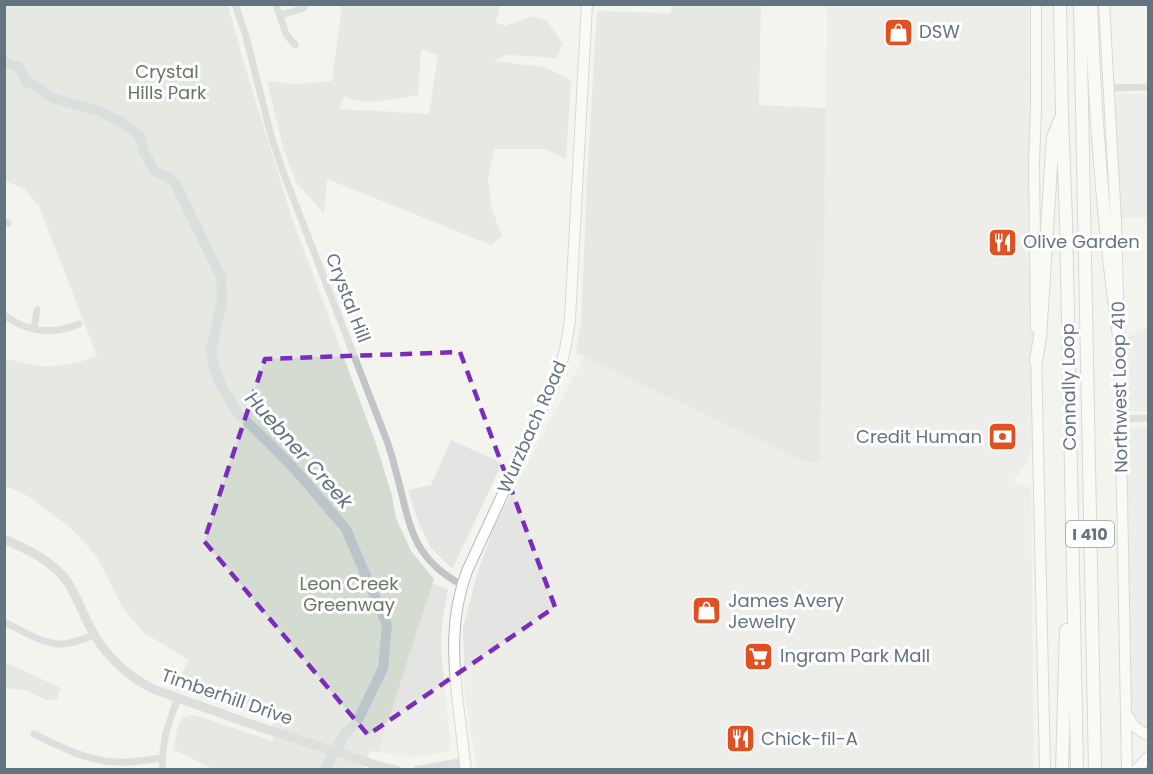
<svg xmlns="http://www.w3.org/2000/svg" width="1153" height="774" font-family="Poppins,sans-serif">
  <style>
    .built { fill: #e4e5e3 }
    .green { fill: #d4dbd1; fill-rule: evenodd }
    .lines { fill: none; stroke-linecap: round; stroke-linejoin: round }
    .river { stroke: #bac5ca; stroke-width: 10 }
    .secondary-casing { stroke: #b4b8bc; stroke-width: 12 }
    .motorway-casing { stroke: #b4b7ba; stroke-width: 14 }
    .minor { stroke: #c1c5c8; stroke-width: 7 }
    .tertiary { stroke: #c1c5c8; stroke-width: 9 }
    .secondary { stroke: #fff; stroke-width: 10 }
    .motorway { stroke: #fff; stroke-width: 12 }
    .marked { fill: none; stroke: #7b2cbf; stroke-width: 4.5; stroke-dasharray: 12 8; stroke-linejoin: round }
    .labels { text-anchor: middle; stroke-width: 6; stroke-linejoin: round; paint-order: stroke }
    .shield { fill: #fff; stroke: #929da6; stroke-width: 1.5 }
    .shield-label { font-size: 16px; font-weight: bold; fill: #637380 }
    .poi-label { font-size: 18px; fill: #637380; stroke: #fff; text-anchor: start }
    .park-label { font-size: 18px; fill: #667861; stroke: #fff }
    .street-label { font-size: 18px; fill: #637380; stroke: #fff }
    .water-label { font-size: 20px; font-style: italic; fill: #5f757e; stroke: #fff }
  </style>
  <rect width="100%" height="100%" fill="#f4f4ef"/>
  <path class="built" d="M 827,5 L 1029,5 L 1034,433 L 1032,447 L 1028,461 L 1013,482 L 1031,488 L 1034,769 L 477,769 L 465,697 L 463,628 L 477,574 L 494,527 L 584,356 L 808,463 L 820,462 Z
    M 1118,94 L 1148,94 L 1148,218 L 1121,218 L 1115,98 Z
    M 1148,327 L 1148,411 L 1128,411 L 1125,337 Z
    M 1133,427 L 1148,427 L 1148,729 L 1140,724 L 1135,719 L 1133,714 L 1131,692 L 1127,432 Z
    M 451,440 L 502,463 L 453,568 L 449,566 L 431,548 L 419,524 L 408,490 L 431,485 Z
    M 432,583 L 448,589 L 442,624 L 441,650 L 451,748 L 447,752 L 414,757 L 394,755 L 378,752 Z"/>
  <path class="green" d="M 5,5 L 228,5 L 243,60 L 292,218 L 375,441 L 392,495 L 396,518 L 411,551 L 434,579 L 378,752 L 370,751 L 364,769 L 215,770 L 174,750 L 177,728 L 182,718 L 194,715 L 273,741 L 273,721 L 174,689 L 189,660 L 144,633 L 123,608 L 97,557 L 71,528 L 26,495 L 5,486 L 5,358 C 39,369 62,369 97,356 L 39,206 L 25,189 L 5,181 Z
    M 342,5 L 500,5 L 496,22 L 505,26 L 533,16 L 547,21 L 563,44 L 557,58 L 507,55 L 493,61 L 544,67 L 571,80 L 566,159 L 544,149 L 494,149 L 488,179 L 492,209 L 502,236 L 491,245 L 327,179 L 324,214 L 296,182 L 284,151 L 267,81 L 294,84 L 332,81 ZM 421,49 L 438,55 L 429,114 L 339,109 L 344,97 C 367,106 394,99 418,95 Z
    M 672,5 L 761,5 L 759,105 L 826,108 L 820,462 L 808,463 L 576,353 L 581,323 L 588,160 L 597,11 L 670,13 Z
    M 5,662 L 61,688 L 57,699 L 46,700 L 26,690 L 5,688 Z"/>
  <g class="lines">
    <path class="river" d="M 4,62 L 19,67 L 26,82 L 34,85 L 53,98 L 99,111 L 121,122 L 139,135 L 145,154 L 156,172 L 168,177 L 176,185 L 221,277 L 222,302 L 211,350 L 214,368 L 221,385 L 238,413 L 274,448 L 299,474 L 346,529 L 387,625 L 383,668 L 358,720 L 344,735 L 325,770"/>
    <defs>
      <path id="secondary" d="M 1104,4 L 1116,221 L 1118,298
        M 1036,328 L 1034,163 L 1036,108 L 1036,4
        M 1119,328 L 1127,770
        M 1036,353 L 1045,770
        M 1126,712 C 1130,723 1138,731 1148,735
        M 466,770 C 463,748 461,726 458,705 C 453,657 450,617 467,571 L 558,375 C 564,356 568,338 570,319 L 587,4
        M 1136,770 L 1148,757"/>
      <path id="motorway" d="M 1060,4 L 1062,116 L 1066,219 L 1077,770
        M 1080,4 L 1095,770
        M 1091,4 C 1095,115 1103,226 1119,336
        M 1036,360 L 1040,337 L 1053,137 L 1060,120
        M 1062,770 L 1066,630"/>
    </defs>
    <use href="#secondary" class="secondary-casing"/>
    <use href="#motorway" class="motorway-casing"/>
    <path class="minor" d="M 235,4 L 245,33 L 272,139 L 285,177 L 387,441 C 390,450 393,459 395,468 C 410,520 408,556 462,585
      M 276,4 L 286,34 L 295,45
      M 280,15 L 301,9 L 307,4
      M 1109,88 L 1148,87
      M 4,222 L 8,223
      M 4,315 C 27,332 53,335 79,324
      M 34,329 L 37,310
      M 1121,419 L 1148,418
      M 4,622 C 21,630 39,642 58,644 C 70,645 83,639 95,635
      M 34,734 C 60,747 89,762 119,762 C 133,763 147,760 161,758
      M 163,770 C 160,744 169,722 178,698"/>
    <path class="tertiary" d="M 4,539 C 26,549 47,558 63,576 C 75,590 80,608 89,625 C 103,653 126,675 153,689 L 245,722 L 382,767 L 397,770
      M 418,770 L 465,762"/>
    <use href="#secondary" class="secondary"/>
    <use href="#motorway" class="motorway"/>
  </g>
  <path d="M0 0H1153V774H0ZM 460,352 L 555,607 L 368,735 L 204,541 L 265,359 Z" fill="#f4f4ef" fill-opacity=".55" fill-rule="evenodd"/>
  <path class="marked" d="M 460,352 L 555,607 L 368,735 L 204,541 L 265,359 Z"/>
  <defs>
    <symbol id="shop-square" viewBox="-11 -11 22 22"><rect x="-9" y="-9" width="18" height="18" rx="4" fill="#e15022" stroke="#fff"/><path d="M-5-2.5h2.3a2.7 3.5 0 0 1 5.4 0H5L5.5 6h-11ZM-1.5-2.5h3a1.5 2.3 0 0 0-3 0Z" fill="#fff"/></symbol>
    <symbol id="restaurant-square" viewBox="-11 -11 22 22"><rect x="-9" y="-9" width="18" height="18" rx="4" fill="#e15022" stroke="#fff"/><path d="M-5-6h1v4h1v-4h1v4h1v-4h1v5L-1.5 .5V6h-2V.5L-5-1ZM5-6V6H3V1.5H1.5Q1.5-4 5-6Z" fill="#fff"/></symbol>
    <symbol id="bank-square" viewBox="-11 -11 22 22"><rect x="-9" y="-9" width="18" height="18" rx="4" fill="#e15022" stroke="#fff"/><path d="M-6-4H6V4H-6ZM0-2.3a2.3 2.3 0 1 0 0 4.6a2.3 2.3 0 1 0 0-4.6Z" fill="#fff"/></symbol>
    <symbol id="supermarket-square" viewBox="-11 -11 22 22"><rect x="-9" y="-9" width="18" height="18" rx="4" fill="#e15022" stroke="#fff"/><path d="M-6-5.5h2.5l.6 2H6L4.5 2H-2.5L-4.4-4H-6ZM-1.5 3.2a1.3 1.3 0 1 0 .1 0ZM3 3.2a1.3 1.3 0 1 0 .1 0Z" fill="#fff"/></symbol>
  </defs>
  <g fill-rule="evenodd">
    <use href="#shop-square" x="882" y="16" width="33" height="33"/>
    <use href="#restaurant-square" x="986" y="226" width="33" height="33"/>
    <use href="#bank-square" x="986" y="420" width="33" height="33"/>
    <use href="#shop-square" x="690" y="594" width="33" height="33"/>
    <use href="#supermarket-square" x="742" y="640" width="33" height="33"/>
    <use href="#restaurant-square" x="724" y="722" width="33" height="33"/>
  </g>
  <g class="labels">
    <rect class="shield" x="1066" y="521" width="48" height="26" rx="4.5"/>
    <g class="shield-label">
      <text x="1090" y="540">I 410</text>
    </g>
    <g class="poi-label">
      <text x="919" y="38">DSW</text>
      <text x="1023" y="248">Olive Garden</text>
      <text x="982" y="443" text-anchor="end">Credit Human</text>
      <text x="728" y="607">James Avery<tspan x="728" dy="21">Jewelry</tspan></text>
      <text x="780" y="662">Ingram Park Mall</text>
      <text x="761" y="745">Chick-fil-A</text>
    </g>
    <g class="park-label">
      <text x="167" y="78">Crystal<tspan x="167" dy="21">Hills Park</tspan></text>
      <text x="349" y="590">Leon Creek<tspan x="349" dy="21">Greenway</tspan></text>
    </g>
    <g class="street-label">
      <text transform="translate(348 298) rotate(69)" y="6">Crystal Hill</text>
      <text transform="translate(1069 387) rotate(-91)" y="6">Connally Loop</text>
      <text transform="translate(1120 387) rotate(-91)" y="6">Northwest Loop 410</text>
      <text transform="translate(532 427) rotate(-66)" y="6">Wurzbach Road</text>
      <text transform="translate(227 697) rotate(19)" y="6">Timberhill Drive</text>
    </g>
    <g class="water-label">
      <text transform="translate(299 450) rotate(48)" y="7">Huebner Creek</text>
    </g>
  </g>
  <rect width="1153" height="774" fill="none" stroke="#637380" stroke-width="12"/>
</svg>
